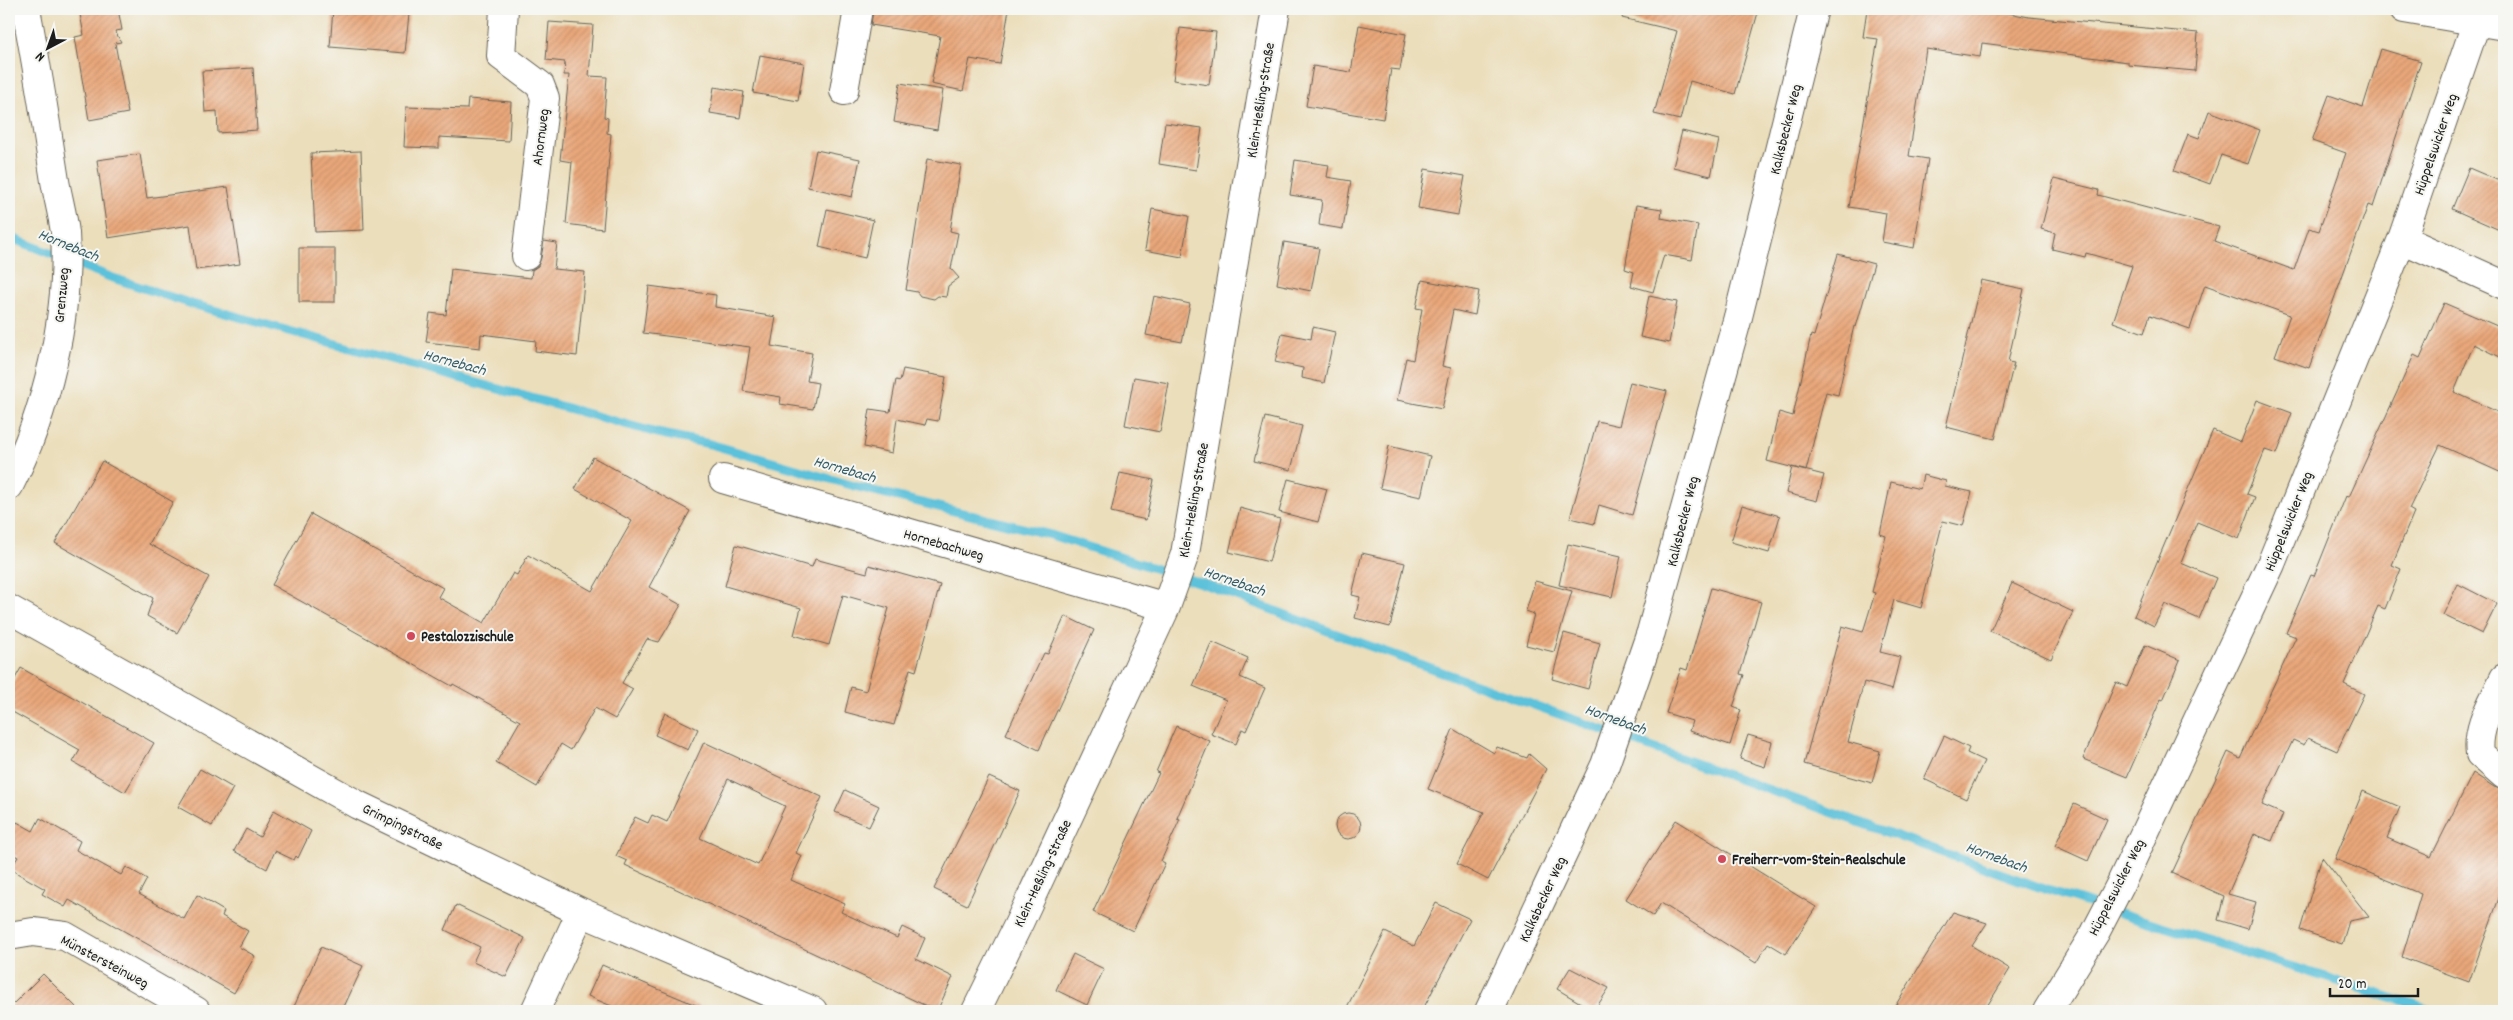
<svg xmlns="http://www.w3.org/2000/svg" width="2513" height="1020" font-family="Dekko,sans-serif">
  <style>
    .lines { fill: none; stroke-linecap: round; stroke-linejoin: round }
    .stream { stroke: #5cc1da; stroke-width: 9 }
    .building { fill: url(#building-hatch); fill-rule: evenodd }
    .minor-casing { stroke: #646054; stroke-width: 30 }
    .minor { stroke: #fff; stroke-width: 28 }
    .poi-dot { fill: #d1495b; stroke: #f6f6f2; stroke-width: 2 }
    .labels { text-anchor: middle; stroke-width: 4; stroke-linejoin: round; paint-order: stroke }
    .street-label { font-size: 15px; fill: #1c1c1c; stroke: #f6f6f2 }
    .poi-label { font-size: 15px; font-weight: bold; fill: #1c1c1c; stroke: #f6f6f2; text-anchor: start }
    .water-label { font-size: 16px; font-style: italic; fill: #365e68; stroke: #f6f6f2 }
  </style>
  <defs>
    <pattern id="building-hatch" width="6" height="6" patternUnits="userSpaceOnUse" patternTransform="scale(1.25)"><rect width="6" height="6" fill="#e9a77a"/><path d="M-1 1l2-2M0 6l6-6M5 7l2-2" fill="none" stroke="#c78f69"/></pattern>
  </defs>
  <rect width="100%" height="100%" fill="#f6f6f2"/>
  <filter id="ink" filterUnits="userSpaceOnUse"><feTurbulence type="fractalNoise" baseFrequency=".02" numOctaves="2"/><feDisplacementMap in="SourceGraphic" scale="10" xChannelSelector="R" yChannelSelector="G"/><feConvolveMatrix kernelMatrix="1 2 1 2 8 2 1 2 1" color-interpolation-filters="sRGB"/></filter>
  <filter id="wash" filterUnits="userSpaceOnUse"><feTurbulence type="fractalNoise" baseFrequency=".0096" numOctaves="4" result="noise"/><feDisplacementMap in="SourceGraphic" scale="20" xChannelSelector="R" yChannelSelector="G"/><feGaussianBlur stdDeviation="1.12" result="paint"/><feColorMatrix in="noise" values="0 0 0 0 0 0 0 0 0 0 0 0 0 0 0 0 0 1.4 0 .05"/><feComposite in="paint" operator="in"/></filter>
  <g filter="url(#wash)">
    <rect width="100%" height="100%" fill="#ebdebb"/>
    <g class="lines">
      <path class="stream" d="M 9,237 L 110,277 L 192,304 L 657,433 L 710,444 L 858,487 L 1051,535 L 1210,586 L 1328,631 L 2047,890 L 2433,1011"/>
    </g>
    <g id="blocks">
      <path class="building" d="M 79,9 L 118,9 L 122,30 L 115,31 L 121,42 L 115,43 L 128,113 L 89,120 L 75,37 L 84,35 Z
        M 333,9 L 409,14 L 405,53 L 330,47 Z
        M 873,9 L 1009,9 L 1000,64 L 970,59 L 963,91 L 931,84 L 940,36 L 871,25 Z
        M 1624,9 L 1759,9 L 1735,94 L 1690,81 L 1680,120 L 1654,114 L 1677,31 L 1622,18 Z
        M 1867,9 L 1988,9 L 2029,17 L 2198,33 L 2195,71 L 2128,65 L 2128,62 L 1982,43 L 1980,57 L 1926,49 L 1909,156 L 1928,159 L 1914,248 L 1882,242 L 1886,213 L 1849,207 L 1878,39 L 1863,37 Z
        M 549,22 L 593,25 L 589,76 L 607,77 L 604,117 L 608,118 L 607,133 L 611,134 L 603,229 L 566,224 L 572,162 L 560,160 L 569,75 L 564,75 L 565,62 L 546,60 Z
        M 1359,25 L 1406,34 L 1400,70 L 1391,69 L 1383,119 L 1306,106 L 1313,66 L 1351,72 Z
        M 1180,28 L 1216,32 L 1209,85 L 1173,80 Z
        M 2381,49 L 2421,61 L 2373,207 L 2368,205 L 2309,368 L 2275,356 L 2290,315 L 2205,285 L 2190,329 L 2150,315 L 2144,333 L 2113,322 L 2132,266 L 2086,253 L 2085,257 L 2052,249 L 2055,233 L 2041,229 L 2054,179 L 2099,190 L 2098,195 L 2219,227 L 2214,241 L 2294,270 L 2309,228 L 2319,231 L 2346,153 L 2312,141 L 2329,95 L 2363,107 Z
        M 760,55 L 804,63 L 798,101 L 753,93 Z
        M 253,68 L 257,130 L 218,133 L 217,111 L 205,112 L 202,71 Z
        M 900,83 L 943,90 L 937,130 L 894,122 Z
        M 714,87 L 744,92 L 740,118 L 710,113 Z
        M 468,99 L 511,102 L 509,141 L 439,137 L 439,148 L 404,147 L 406,107 L 467,109 Z
        M 2209,111 L 2260,130 L 2248,164 L 2221,155 L 2210,184 L 2174,171 L 2188,134 L 2199,138 Z
        M 1165,123 L 1202,128 L 1196,170 L 1159,164 Z
        M 1682,131 L 1719,140 L 1711,176 L 1673,167 Z
        M 816,150 L 860,159 L 852,197 L 808,187 Z
        M 361,151 L 364,230 L 315,232 L 311,153 Z
        M 140,154 L 147,198 L 228,187 L 240,264 L 196,270 L 190,225 L 108,238 L 97,160 Z
        M 927,159 L 961,165 L 950,231 L 958,233 L 951,269 L 959,278 L 948,286 L 946,297 L 938,296 L 934,299 L 920,296 L 917,292 L 906,290 Z
        M 1295,160 L 1329,165 L 1327,177 L 1351,181 L 1343,229 L 1319,225 L 1322,200 L 1290,195 Z
        M 2469,168 L 2504,183 L 2504,232 L 2452,209 Z
        M 1425,169 L 1465,176 L 1458,215 L 1418,208 Z
        M 1636,205 L 1662,209 L 1661,218 L 1698,225 L 1692,260 L 1664,255 L 1653,292 L 1631,286 L 1634,272 L 1625,269 Z
        M 827,209 L 873,220 L 865,258 L 819,247 Z
        M 1152,209 L 1189,216 L 1182,257 L 1145,250 Z
        M 544,241 L 557,243 L 554,269 L 585,272 L 577,356 L 535,351 L 536,341 L 481,334 L 480,348 L 426,342 L 430,313 L 446,315 L 451,269 L 531,278 L 532,270 L 538,266 L 541,258 Z
        M 1284,242 L 1319,248 L 1311,291 L 1277,284 Z
        M 299,248 L 335,248 L 335,302 L 299,302 Z
        M 1838,254 L 1874,264 L 1856,327 L 1854,326 L 1838,395 L 1826,392 L 1806,471 L 1767,461 L 1779,412 L 1793,416 L 1811,335 L 1814,336 Z
        M 1422,280 L 1479,291 L 1475,315 L 1453,310 L 1442,366 L 1451,368 L 1442,409 L 1397,400 L 1406,358 L 1413,360 L 1422,309 L 1416,308 Z
        M 1981,280 L 2024,289 L 2008,362 L 2014,363 L 1995,439 L 1946,427 Z
        M 649,286 L 716,295 L 715,307 L 776,317 L 771,346 L 812,353 L 807,381 L 818,383 L 813,409 L 780,404 L 781,397 L 743,391 L 750,347 L 643,333 Z
        M 1154,296 L 1190,304 L 1182,342 L 1146,335 Z
        M 1649,296 L 1677,302 L 1669,343 L 1640,337 Z
        M 2444,303 L 2504,329 L 2504,359 L 2474,344 L 2454,392 L 2504,415 L 2504,474 L 2440,445 L 2409,509 L 2414,512 L 2392,565 L 2401,569 L 2385,609 L 2378,606 L 2344,684 L 2364,694 L 2337,751 L 2308,738 L 2304,745 L 2293,740 L 2262,805 L 2283,814 L 2272,841 L 2254,834 L 2228,894 L 2256,902 L 2248,929 L 2218,920 L 2224,896 L 2172,873 L 2228,752 L 2240,758 L 2296,637 L 2286,633 L 2311,575 L 2314,576 L 2346,496 L 2349,497 L 2414,355 L 2420,358 Z
        M 1313,327 L 1335,332 L 1324,383 L 1302,378 L 1303,368 L 1275,362 L 1282,333 L 1311,339 Z
        M 903,369 L 946,377 L 938,421 L 927,419 L 925,425 L 897,419 L 892,453 L 864,447 L 870,409 L 890,412 L 896,380 L 900,381 Z
        M 1134,377 L 1169,383 L 1160,432 L 1125,425 Z
        M 1630,382 L 1667,391 L 1632,515 L 1599,505 L 1594,524 L 1570,518 L 1597,421 L 1619,426 Z
        M 2257,400 L 2292,413 L 2277,454 L 2265,450 L 2247,494 L 2255,497 L 2239,539 L 2197,522 L 2181,563 L 2216,578 L 2199,619 L 2165,604 L 2154,626 L 2134,616 L 2213,430 L 2241,442 Z
        M 1265,417 L 1302,426 L 1291,470 L 1254,461 Z
        M 1389,446 L 1430,456 L 1421,497 L 1380,488 Z
        M 593,457 L 690,511 L 649,587 L 681,605 L 659,642 L 647,639 L 622,683 L 633,689 L 615,719 L 595,708 L 571,750 L 561,744 L 537,787 L 496,763 L 520,721 L 453,684 L 452,686 L 272,585 L 311,514 L 443,588 L 438,597 L 484,623 L 513,573 L 517,575 L 528,555 L 592,591 L 632,521 L 575,489 Z
        M 102,461 L 173,502 L 149,544 L 209,577 L 177,633 L 147,616 L 153,598 L 55,543 Z
        M 1792,467 L 1824,475 L 1817,501 L 1786,493 Z
        M 1120,473 L 1154,480 L 1146,520 L 1111,512 Z
        M 1923,475 L 1946,481 L 1945,486 L 1972,492 L 1963,526 L 1943,521 L 1921,608 L 1894,600 L 1880,652 L 1900,657 L 1892,690 L 1864,682 L 1848,742 L 1880,751 L 1872,783 L 1804,764 L 1842,626 L 1863,632 L 1875,593 L 1872,592 L 1886,536 L 1880,534 L 1891,482 L 1920,489 Z
        M 1288,479 L 1327,489 L 1318,522 L 1279,512 Z
        M 1742,505 L 1780,516 L 1769,553 L 1731,542 Z
        M 1240,508 L 1280,519 L 1269,562 L 1229,552 Z
        M 1568,544 L 1621,556 L 1612,597 L 1559,585 Z
        M 736,545 L 812,567 L 815,559 L 867,573 L 869,565 L 940,585 L 916,671 L 910,669 L 894,725 L 845,712 L 851,687 L 866,691 L 889,608 L 843,595 L 829,645 L 794,635 L 801,608 L 725,586 Z
        M 1362,553 L 1405,563 L 1390,627 L 1355,618 L 1360,597 L 1352,595 Z
        M 1535,581 L 1572,591 L 1554,652 L 1526,645 L 1534,614 L 1526,611 Z
        M 2012,583 L 2073,612 L 2051,659 L 1990,631 Z
        M 2458,584 L 2497,604 L 2482,634 L 2443,615 Z
        M 1711,588 L 1761,602 L 1740,674 L 1744,675 L 1733,707 L 1741,710 L 1730,745 L 1689,731 L 1692,721 L 1666,713 L 1681,668 L 1687,670 Z
        M 1065,616 L 1094,630 L 1039,750 L 1006,734 L 1044,653 L 1048,654 Z
        M 1564,633 L 1600,643 L 1588,689 L 1552,679 Z
        M 1212,642 L 1248,658 L 1240,677 L 1265,688 L 1246,731 L 1242,729 L 1236,744 L 1211,734 L 1226,700 L 1193,686 Z
        M 2145,645 L 2180,660 L 2163,700 L 2161,699 L 2127,777 L 2083,759 L 2116,682 L 2127,687 Z
        M 21,668 L 154,743 L 125,792 L 73,762 L 80,750 L 9,710 L 9,689 Z
        M 665,713 L 698,729 L 688,750 L 655,735 Z
        M 1176,726 L 1210,741 L 1177,818 L 1180,819 L 1161,861 L 1165,863 L 1133,931 L 1093,912 L 1159,773 L 1156,772 Z
        M 1453,729 L 1494,753 L 1497,747 L 1527,758 L 1529,754 L 1546,769 L 1488,880 L 1457,864 L 1484,812 L 1428,789 Z
        M 1748,735 L 1772,742 L 1765,767 L 1740,759 Z
        M 1944,736 L 1969,748 L 1967,753 L 1984,761 L 1966,799 L 1924,779 Z
        M 704,742 L 822,797 L 796,853 L 802,856 L 791,880 L 845,904 L 841,912 L 897,938 L 902,927 L 925,938 L 916,959 L 953,977 L 937,1011 L 625,865 L 627,861 L 616,856 L 635,817 L 648,823 L 652,815 L 667,822 ZM 728,779 L 785,806 L 758,865 L 700,838 Z
        M 200,769 L 233,788 L 212,826 L 178,807 Z
        M 2473,773 L 2494,787 L 2504,790 L 2504,884 L 2469,982 L 2402,957 L 2421,894 L 2335,859 L 2363,791 L 2400,807 L 2387,838 L 2431,857 Z
        M 989,777 L 1020,791 L 967,905 L 934,889 Z
        M 845,790 L 879,806 L 869,827 L 835,812 Z
        M 2074,804 L 2107,819 L 2088,861 L 2055,846 Z
        M 274,810 L 311,831 L 298,858 L 296,856 L 294,860 L 275,851 L 267,869 L 234,851 L 246,829 L 260,837 Z
        M1335 826a13 13 0 1 1 26 0a13 13 0 1 1-26 0Z
        M 40,818 L 80,841 L 76,850 L 121,875 L 126,867 L 147,879 L 139,894 L 184,919 L 197,895 L 224,911 L 222,916 L 248,931 L 239,947 L 255,956 L 234,993 L 69,900 L 65,907 L 42,894 L 45,889 L 10,869 L 18,857 L 9,852 L 9,837 L 17,822 L 33,831 Z
        M 1676,820 L 1816,907 L 1786,954 L 1768,943 L 1756,963 L 1661,903 L 1653,916 L 1626,899 Z
        M 2322,857 L 2369,917 L 2349,921 L 2342,944 L 2300,930 Z
        M 1436,903 L 1470,919 L 1422,1011 L 1345,1011 L 1385,932 L 1414,946 Z
        M 456,905 L 525,938 L 506,977 L 473,962 L 480,947 L 445,930 Z
        M 1953,912 L 1987,923 L 1972,946 L 2010,969 L 1984,1011 L 1892,1011 Z
        M 321,947 L 363,966 L 342,1011 L 292,1011 Z
        M 1073,954 L 1104,969 L 1087,1005 L 1056,990 Z
        M 602,965 L 653,987 L 710,1011 L 623,1011 L 588,996 Z
        M 1570,968 L 1609,988 L 1594,1011 L 1557,989 Z
        M 43,974 L 80,1011 L 9,1011 L 9,1008 Z"/>
    </g>
  </g>
  <g filter="url(#ink)">
    <use href="#blocks" fill-opacity="0" stroke="#646054" stroke-width="1"/>
    <g class="lines">
      <defs>
        <path id="minor" d="M 504,9 L 501,56 L 540,85 L 545,98 L 526,256
          M 2404,9 L 2504,26
          M 844,91 L 858,9
          M 2402,239 L 2504,285
          M 723,479 L 1166,607
          M 9,486 C 46,414 70,315 65,233 C 63,216 58,198 55,181 C 46,123 37,66 26,9
          M 9,609 L 358,805 L 581,912 L 813,1011
          M 2504,678 C 2493,702 2476,727 2480,754 L 2504,775
          M 9,936 L 33,932 L 65,936 L 196,1011
          M 535,1011 L 581,912
          M 976,1011 L 1019,923 L 1166,607 L 1185,554 L 1276,9
          M 1489,1011 L 1605,765 L 1651,632 L 1738,317 L 1814,9
          M 2047,1011 L 2095,933 L 2120,885 L 2271,564 L 2402,239 L 2481,9"/>
      </defs>
      <use href="#minor" class="minor-casing"/>
      <use href="#minor" class="minor"/>
    </g>
  </g>
  <g class="poi-dot">
    <circle cx="411" cy="636" r="5"/>
    <circle cx="1722" cy="859" r="5"/>
  </g>
  <g class="labels">
    <g class="street-label">
      <text transform="translate(1260 100) rotate(-81)" y="5">Klein-Heßling-Straße</text>
      <text transform="translate(1785 129) rotate(-76)" y="5">Kalksbecker Weg</text>
      <text transform="translate(540 137) rotate(-83)" y="5">Ahornweg</text>
      <text transform="translate(2435 144) rotate(-71)" y="5">Hüppelswicker Weg</text>
      <text transform="translate(61 295) rotate(-85)" y="5">Grenzweg</text>
      <text transform="translate(1193 500) rotate(-80)" y="5">Klein-Heßling-Straße</text>
      <text transform="translate(1682 521) rotate(-76)" y="5">Kalksbecker Weg</text>
      <text transform="translate(2288 521) rotate(-68)" y="5">Hüppelswicker Weg</text>
      <text transform="translate(944 544) rotate(16)" y="5">Hornebachweg</text>
      <text transform="translate(403 826) rotate(26)" y="5">Grimpingstraße</text>
      <text transform="translate(1042 873) rotate(-65)" y="5">Klein-Heßling-Straße</text>
      <text transform="translate(2116 887) rotate(-63)" y="5">Hüppelswicker Weg</text>
      <text transform="translate(1542 899) rotate(-65)" y="5">Kalksbecker Weg</text>
      <text transform="translate(105 961) rotate(28)" y="5">Münstersteinweg</text>
    </g>
    <g class="poi-label">
      <text x="421" y="641">Pestalozzischule</text>
      <text x="1732" y="864">Freiherr-vom-Stein-Realschule</text>
    </g>
    <g class="water-label">
      <text transform="translate(69 244) rotate(22)" y="6">Hornebach</text>
      <text transform="translate(455 361) rotate(15)" y="6">Hornebach</text>
      <text transform="translate(845 468) rotate(16)" y="6">Hornebach</text>
      <text transform="translate(1235 580) rotate(19)" y="6">Hornebach</text>
      <text transform="translate(1616 718) rotate(20)" y="6">Hornebach</text>
      <text transform="translate(1997 856) rotate(20)" y="6">Hornebach</text>
    </g>
  </g>
  <rect width="2513" height="1020" fill="none" stroke="#f6f6f2" stroke-width="30"/>
  <g transform="translate(48 48) rotate(221)" stroke="#f6f6f2" stroke-width="4" paint-order="stroke">
  <path d="M0-4L9 19L0 12L-9 19Z" fill="#1c1c1c"/>
  <text y="-8" font-size="14" font-weight="bold" text-anchor="middle" fill="#1c1c1c">N</text>
  </g>
  <path d="M2330 988v8h88v-8" fill="none" stroke="#1c1c1c" stroke-width="2.5"/>
  <text x="2338" y="988" font-size="15" fill="#1c1c1c" stroke="#f6f6f2" stroke-width="4" paint-order="stroke">20 m</text>
</svg>
